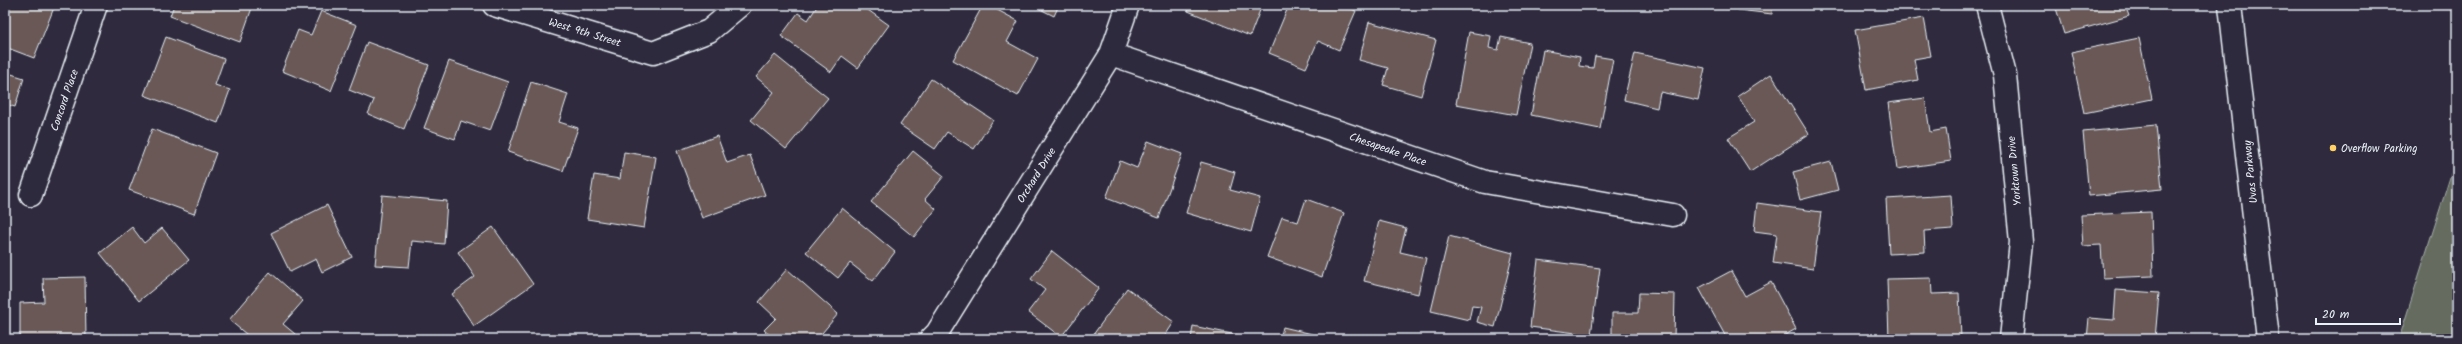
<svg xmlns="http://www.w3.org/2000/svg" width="2462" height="344" font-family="Kalam,sans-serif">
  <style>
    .green { fill: #656c5f; stroke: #a6aeac }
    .building { fill: #695957; stroke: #e8f1f8 }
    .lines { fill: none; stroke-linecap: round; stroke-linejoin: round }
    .minor-casing { stroke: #e8f1f8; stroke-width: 25 }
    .tertiary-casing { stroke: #e8f1f8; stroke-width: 25 }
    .minor { stroke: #2f2a3d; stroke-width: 22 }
    .tertiary { stroke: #2f2a3d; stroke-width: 22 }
    .poi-dot { fill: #ffd166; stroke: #2f2a3d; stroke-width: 1.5 }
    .labels { text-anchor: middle; stroke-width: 4; stroke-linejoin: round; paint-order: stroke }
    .street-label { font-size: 11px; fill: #e8f1f8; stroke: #2f2a3d }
    .poi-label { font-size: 11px; fill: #e8f1f8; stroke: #2f2a3d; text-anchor: start }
  </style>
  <rect width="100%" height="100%" fill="#2f2a3d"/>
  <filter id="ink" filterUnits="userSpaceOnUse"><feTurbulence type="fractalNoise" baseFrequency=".025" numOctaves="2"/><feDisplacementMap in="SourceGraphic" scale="8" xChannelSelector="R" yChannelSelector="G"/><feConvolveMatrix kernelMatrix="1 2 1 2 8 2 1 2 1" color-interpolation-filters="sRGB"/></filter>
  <g filter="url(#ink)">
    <path class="green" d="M 2457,155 L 2457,339 L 2399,339 Z"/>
    <path class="building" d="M 5,5 L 55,5 L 34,58 L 5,47 Z
      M 174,5 L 253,5 L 240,42 L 170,16 Z
      M 818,5 L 861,5 L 889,25 L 858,68 L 842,56 L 831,72 L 781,36 L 798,13 L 808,20 Z
      M 983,5 L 988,5 L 1018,21 L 1007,42 L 1038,59 L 1018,96 L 953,60 Z
      M 1032,5 L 1059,5 L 1054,16 Z
      M 1191,5 L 1262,5 L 1250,36 L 1188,11 Z
      M 1289,5 L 1342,5 L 1356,11 L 1339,50 L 1318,41 L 1306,68 L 1269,53 Z
      M 1708,5 L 1729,5 L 1728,9 Z
      M 1739,5 L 1773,5 L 1772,14 L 1738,10 Z
      M 2055,5 L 2125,5 L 2129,16 L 2064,34 Z
      M 321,11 L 357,25 L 331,91 L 282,71 L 298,30 L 311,35 Z
      M 1924,18 L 1931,56 L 1914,59 L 1918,80 L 1866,90 L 1855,30 Z
      M 1369,22 L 1436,40 L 1421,96 L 1383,85 L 1388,68 L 1359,60 Z
      M 1469,32 L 1491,36 L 1489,48 L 1498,50 L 1501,37 L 1530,43 L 1516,115 L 1456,104 Z
      M 166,37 L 224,59 L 215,85 L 230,90 L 218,123 L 144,95 Z
      M 2139,38 L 2152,99 L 2084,113 L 2071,52 Z
      M 367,42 L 429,65 L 404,129 L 368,114 L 374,100 L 349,90 Z
      M 1543,50 L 1580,57 L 1579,66 L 1593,68 L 1595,56 L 1613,59 L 1600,129 L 1531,115 Z
      M 1635,53 L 1705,68 L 1698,100 L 1660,92 L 1657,108 L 1624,100 Z
      M 775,55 L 828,98 L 786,149 L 751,120 L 774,92 L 756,77 Z
      M 449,61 L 508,82 L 490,131 L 461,121 L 455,139 L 424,128 Z
      M 5,72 L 24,78 L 15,107 L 5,104 Z
      M 1771,74 L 1809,134 L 1750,172 L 1728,138 L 1754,122 L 1738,96 Z
      M 931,79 L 993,120 L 974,149 L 947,132 L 935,149 L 900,125 Z
      M 531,82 L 568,94 L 559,122 L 578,128 L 563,171 L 508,152 Z
      M 1925,98 L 1930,132 L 1946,129 L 1951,161 L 1897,169 L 1888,103 Z
      M 2156,125 L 2162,189 L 2089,196 L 2083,132 Z
      M 152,129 L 216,153 L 194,214 L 129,190 Z
      M 717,136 L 727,163 L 750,155 L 765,195 L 702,218 L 677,151 Z
      M 1148,141 L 1182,154 L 1159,218 L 1106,198 L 1120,161 L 1137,168 Z
      M 913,151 L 944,176 L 925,199 L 936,209 L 914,237 L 871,202 Z
      M 624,152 L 656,157 L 644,228 L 587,219 L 594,175 L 620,179 Z
      M 1201,162 L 1235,172 L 1230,190 L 1260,198 L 1251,232 L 1186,213 Z
      M 1831,162 L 1838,190 L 1800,200 L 1793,172 Z
      M 382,195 L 447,201 L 444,244 L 412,241 L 409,267 L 375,265 Z
      M 1951,195 L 1953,229 L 1924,231 L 1925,252 L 1889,254 L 1886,199 Z
      M 1306,199 L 1344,213 L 1322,277 L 1267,257 L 1282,217 L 1298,222 Z
      M 1757,203 L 1821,212 L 1813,269 L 1773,263 L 1777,234 L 1754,231 Z
      M 327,205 L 352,257 L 322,272 L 316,259 L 290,272 L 271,233 Z
      M 842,208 L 895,252 L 873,281 L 850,263 L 838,278 L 806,252 Z
      M 2151,212 L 2153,276 L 2103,278 L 2101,245 L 2083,246 L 2081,215 Z
      M 1379,221 L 1406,228 L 1400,252 L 1426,258 L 1418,294 L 1364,281 Z
      M 132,227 L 144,243 L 162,228 L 189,260 L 139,301 L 100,253 Z
      M 493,227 L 533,284 L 474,326 L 452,294 L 475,277 L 458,252 Z
      M 1449,236 L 1513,253 L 1495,327 L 1477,322 L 1481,307 L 1472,306 L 1469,320 L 1431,311 Z
      M 1052,251 L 1099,288 L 1061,337 L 1028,312 L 1045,290 L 1031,279 Z
      M 1538,260 L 1600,268 L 1591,335 L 1530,327 Z
      M 787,269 L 838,314 L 817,339 L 774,339 L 764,330 L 776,318 L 759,302 Z
      M 1731,271 L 1745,296 L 1771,282 L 1796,329 L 1778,339 L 1727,339 L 1699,288 Z
      M 270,272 L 303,301 L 283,324 L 301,339 L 252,339 L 229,320 Z
      M 85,277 L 86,339 L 20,339 L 20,303 L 44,302 L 43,278 Z
      M 1931,278 L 1932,294 L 1959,293 L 1961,338 L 1889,339 L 1887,279 Z
      M 1127,288 L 1174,322 L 1163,339 L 1090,339 Z
      M 2116,290 L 2159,293 L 2155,339 L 2087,339 L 2089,318 L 2114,320 Z
      M 1639,293 L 1675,294 L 1674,339 L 1612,339 L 1612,313 L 1638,313 Z
      M 1193,326 L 1251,338 L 1251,339 L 1191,339 Z
      M 1283,327 L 1333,339 L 1280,339 Z"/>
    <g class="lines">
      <defs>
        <path id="minor" d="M 494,5 L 653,53 L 709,31 L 740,5
          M 1987,5 L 2005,75 L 2021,242 L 2011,339
          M 1111,54 L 1485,182 L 1673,215
          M 31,195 L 96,5
          M 931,339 L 937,333 L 1111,54 L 1128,5"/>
        <path id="tertiary" d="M 2230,5 L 2268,339"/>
      </defs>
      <use href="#minor" class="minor-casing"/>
      <use href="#tertiary" class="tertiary-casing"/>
      <use href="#minor" class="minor"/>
      <use href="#tertiary" class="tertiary"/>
    </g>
  </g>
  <circle class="poi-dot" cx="2333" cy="148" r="4"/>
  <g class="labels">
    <g class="street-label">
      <text transform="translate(585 32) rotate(17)" y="4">West 9th Street</text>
      <text transform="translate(64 100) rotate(-71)" y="4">Concord Place</text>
      <text transform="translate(1388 149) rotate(19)" y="4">Chesapeake Place</text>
      <text transform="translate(2014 171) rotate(-95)" y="4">Yorktown Drive</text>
      <text transform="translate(2250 172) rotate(-96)" y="4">Uvas Parkway</text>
      <text transform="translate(1036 175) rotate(-58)" y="4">Orchard Drive</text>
    </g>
    <g class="poi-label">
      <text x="2341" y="152">Overflow Parking</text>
    </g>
  </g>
  <rect width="2462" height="344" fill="none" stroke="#2f2a3d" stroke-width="20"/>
  <rect x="10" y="10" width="2442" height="324" fill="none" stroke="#e8f1f8" stroke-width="1.5" filter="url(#ink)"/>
  <path d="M2316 318v6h84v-6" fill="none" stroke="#e8f1f8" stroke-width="2"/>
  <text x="2322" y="318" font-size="12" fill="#e8f1f8" stroke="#2f2a3d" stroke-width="3" paint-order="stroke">20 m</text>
</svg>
